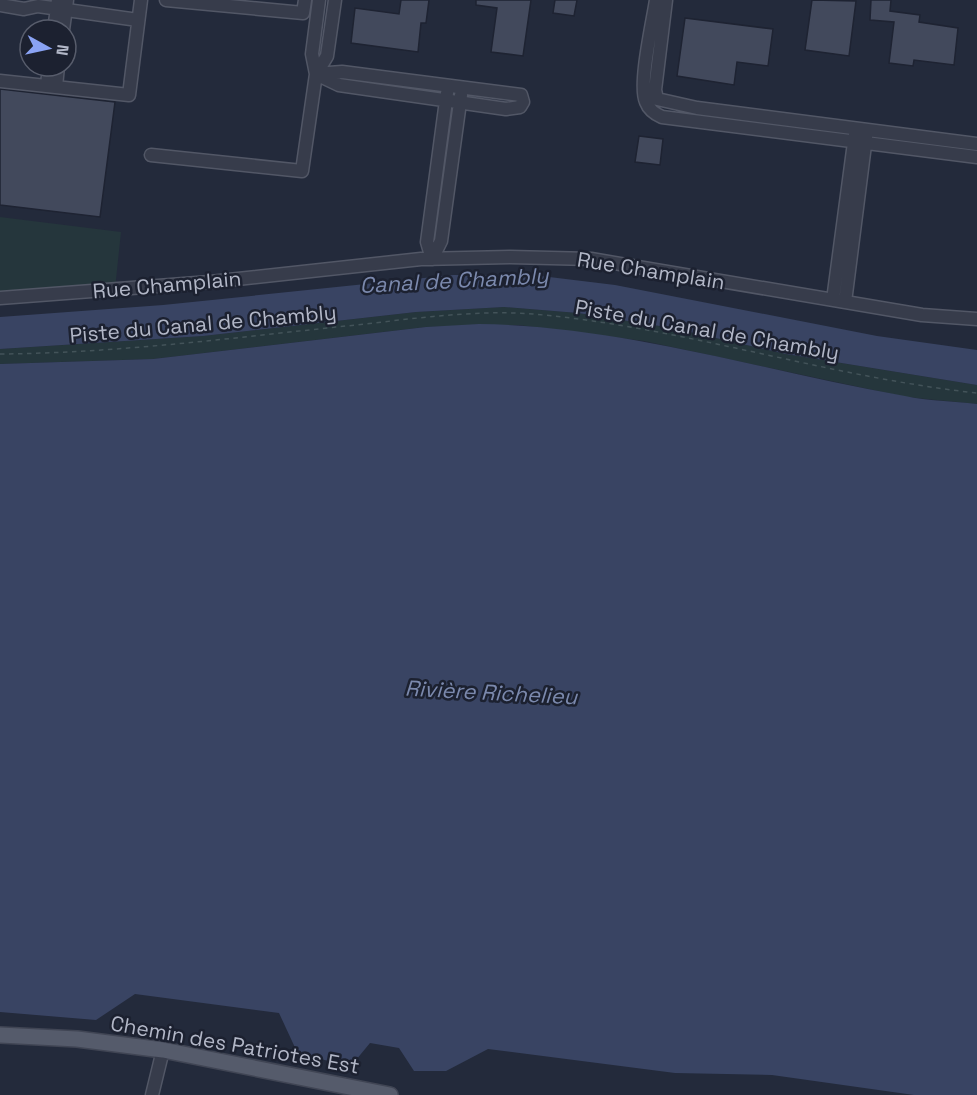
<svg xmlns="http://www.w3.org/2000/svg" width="977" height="1095" font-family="'Space Grotesk',sans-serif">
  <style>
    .green { fill: #25363c }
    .water { fill: #394463 }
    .building { fill: #42495c; stroke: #1e2332; stroke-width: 1.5 }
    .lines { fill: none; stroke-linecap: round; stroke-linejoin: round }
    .minor-casing { stroke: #525766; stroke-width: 15 }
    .major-casing { stroke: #404554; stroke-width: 18 }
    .path { stroke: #435359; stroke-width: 1.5; stroke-dasharray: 4.5 4.5; stroke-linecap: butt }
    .minor { stroke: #373c4b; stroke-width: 12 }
    .major { stroke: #555b6b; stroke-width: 15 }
    .labels { text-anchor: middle; stroke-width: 5; stroke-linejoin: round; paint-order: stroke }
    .street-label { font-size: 21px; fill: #b2b7c7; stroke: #1c2130 }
    .water-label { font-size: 22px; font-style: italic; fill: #7b89ad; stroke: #1c2130 }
  </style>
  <rect width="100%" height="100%" fill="#232a3b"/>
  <path class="green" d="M 0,217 L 121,232 L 115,289 L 0,298 Z
    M 504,307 L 578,313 L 672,328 L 786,354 L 977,385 L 977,404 L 906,397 L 644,341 L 519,325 L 426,327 L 153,359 L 0,364 L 0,349 L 203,336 L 416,312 Z"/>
  <path class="water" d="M 453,275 L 541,276 L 615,285 L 877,336 L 977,350 L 977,385 L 786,354 L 672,328 L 578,313 L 504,307 L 416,312 L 203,336 L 0,349 L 0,317 L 163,305 Z
    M 479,324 C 624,326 763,371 905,396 C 928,401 953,401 977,404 L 977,1095 L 914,1095 L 772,1075 L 675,1073 L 488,1049 L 446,1071 L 414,1071 L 399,1048 L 370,1043 L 351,1066 L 298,1054 L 279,1013 L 135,994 L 96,1020 L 0,1012 L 0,364 L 153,359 L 426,327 Z"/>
  <path class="building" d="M 401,0 L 429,0 L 426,23 L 421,23 L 418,52 L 351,43 L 355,8 L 399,14 Z
    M 476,0 L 531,0 L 523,56 L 491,52 L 497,8 L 476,5 Z
    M 555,0 L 577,0 L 574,16 L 553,13 Z
    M 812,0 L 856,1 L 849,56 L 805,50 Z
    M 871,0 L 891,0 L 890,11 L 920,15 L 919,22 L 958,28 L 954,65 L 914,60 L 913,66 L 889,63 L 894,22 L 870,20 Z
    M 685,18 L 773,29 L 768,66 L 737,62 L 734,85 L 677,76 Z
    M 0,89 L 115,102 L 100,217 L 0,205 Z
    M 639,136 L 663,139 L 660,165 L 635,162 Z"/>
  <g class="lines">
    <defs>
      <path id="minor" d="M 166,0 L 303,13 L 305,0
        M 656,0 C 653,21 638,85 646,102 C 649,110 655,114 662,117 L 977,157
        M 666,0 L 655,90 L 657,99 L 697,108 L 977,144
        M 0,5 L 24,9 L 38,6 L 138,20
        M 54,30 L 58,0
        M 63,30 L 67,0
        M 342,72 L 521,95 L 523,102 L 520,107 L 506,109 L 339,85 L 316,74 Z
        M 316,74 L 327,56 L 335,0
        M 0,81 L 129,95 L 141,0
        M 47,86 L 49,66
        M 56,87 L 58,66
        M 151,155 L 302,171 L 316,74 L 312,54 L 319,0
        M 432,259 L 427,242 L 447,93
        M 432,259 L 441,241 L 461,95
        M 0,298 L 210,282 L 421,259 L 510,257 L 591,259 L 922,315 L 977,319
        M 833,300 L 855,135
        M 845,302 L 866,137
        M 152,1095 L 163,1050"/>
      <path id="major" d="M 0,1035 L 77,1039 L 163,1050 L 390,1095"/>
    </defs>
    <use href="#minor" class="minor-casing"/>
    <use href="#major" class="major-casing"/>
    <path class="path" d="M 0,354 C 112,353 225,339 336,327 C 400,321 468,309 533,314 C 683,327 828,377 977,393
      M 164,1039 L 165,1030"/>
    <use href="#minor" class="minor"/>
    <use href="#major" class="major"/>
  </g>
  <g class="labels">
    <g class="street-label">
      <text transform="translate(651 271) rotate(9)" y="7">Rue Champlain</text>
      <text transform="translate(167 285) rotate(-5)" y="7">Rue Champlain</text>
      <text transform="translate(203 324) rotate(-5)" y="7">Piste du Canal de Chambly</text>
      <text transform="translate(707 330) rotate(10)" y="7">Piste du Canal de Chambly</text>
      <text transform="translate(235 1045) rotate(10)" y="7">Chemin des Patriotes Est</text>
    </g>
    <g class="water-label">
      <text transform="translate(454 280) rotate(-3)" y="8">Canal de Chambly</text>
      <text transform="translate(491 692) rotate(3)" y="8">Rivière Richelieu</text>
    </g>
  </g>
  <g transform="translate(48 48) rotate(98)"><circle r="28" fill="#1c2130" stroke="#585d6c" stroke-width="1.5"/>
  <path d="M0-4.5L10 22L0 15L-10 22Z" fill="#8aa3f4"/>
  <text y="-9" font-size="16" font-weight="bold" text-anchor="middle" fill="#b2b7c7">N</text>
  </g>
</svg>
